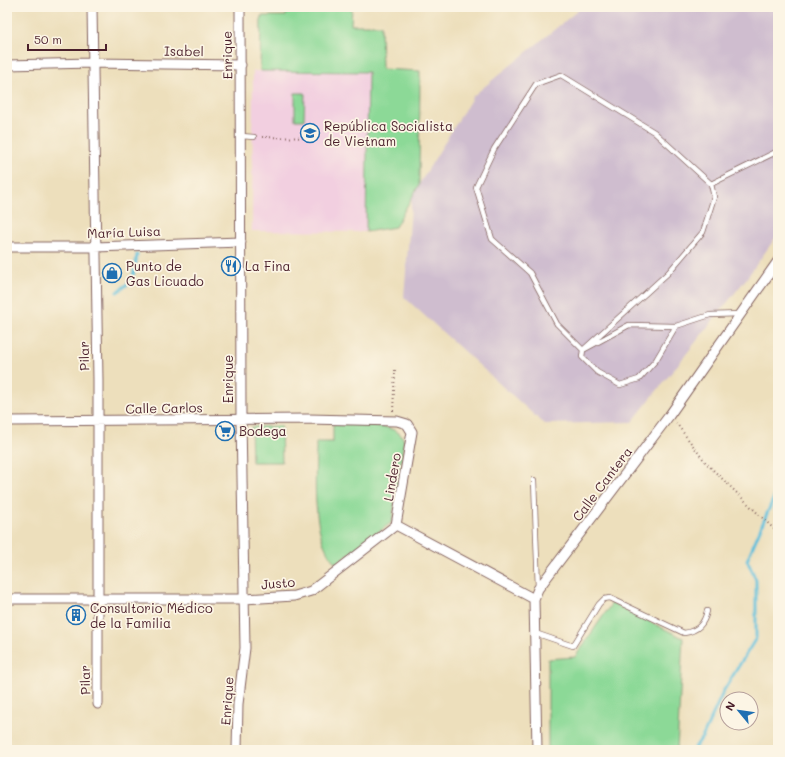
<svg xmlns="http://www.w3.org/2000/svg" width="785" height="757" font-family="Mali,sans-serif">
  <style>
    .built { fill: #f2cfe0 }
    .industrial { fill: #cfbdcf }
    .green { fill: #8cd997; stroke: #6b7c61 }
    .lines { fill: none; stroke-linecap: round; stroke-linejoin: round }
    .stream { stroke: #5dbfdc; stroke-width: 3 }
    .service-casing { stroke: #83625e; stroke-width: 6 }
    .minor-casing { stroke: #83625e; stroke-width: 11 }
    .path { stroke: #83625e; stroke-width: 2; stroke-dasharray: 1 3; stroke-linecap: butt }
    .service { stroke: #fff; stroke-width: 4.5 }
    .minor { stroke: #fff; stroke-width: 9 }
    .labels { text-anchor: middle; stroke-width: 3.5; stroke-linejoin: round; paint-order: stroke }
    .street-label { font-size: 13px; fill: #4a1f2b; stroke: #fcf5e5 }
    .poi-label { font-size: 13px; fill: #4a1f2b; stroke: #fcf5e5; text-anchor: start }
  </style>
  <rect width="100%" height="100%" fill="#fcf5e5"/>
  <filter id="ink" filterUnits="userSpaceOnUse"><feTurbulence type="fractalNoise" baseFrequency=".025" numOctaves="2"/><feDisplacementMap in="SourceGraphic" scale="8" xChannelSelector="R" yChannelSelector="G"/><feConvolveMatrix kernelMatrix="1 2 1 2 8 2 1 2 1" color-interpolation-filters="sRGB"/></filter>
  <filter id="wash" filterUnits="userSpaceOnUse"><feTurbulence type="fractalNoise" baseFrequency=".012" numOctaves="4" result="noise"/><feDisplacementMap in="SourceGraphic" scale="16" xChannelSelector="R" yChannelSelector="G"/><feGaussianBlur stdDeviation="0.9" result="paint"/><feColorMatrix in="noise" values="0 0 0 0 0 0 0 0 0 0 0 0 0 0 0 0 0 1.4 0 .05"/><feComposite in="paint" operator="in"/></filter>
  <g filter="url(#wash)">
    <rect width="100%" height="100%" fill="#eddfbc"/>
    <path class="built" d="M 253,71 L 368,71 L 366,232 L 252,231 Z"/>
    <path class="industrial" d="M 582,7 L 778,7 L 778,234 L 746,279 L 632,422 L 544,424 L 404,297 L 412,196 L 473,96 Z"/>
    <path class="green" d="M 287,7 L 352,7 L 351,25 L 381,25 L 382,69 L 420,71 L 419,185 L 395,227 L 366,232 L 368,72 L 260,71 L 261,16 L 286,16 Z
      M 295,93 L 305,93 L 304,120 L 295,120 Z
      M 333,424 C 349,424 400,421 404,441 L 392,522 L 340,561 L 335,563 C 310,534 316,479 316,442 L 333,442 Z
      M 281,426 L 282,462 L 252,462 L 251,427 Z
      M 612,603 L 683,638 L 677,750 L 548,750 L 548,659 L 575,657 Z"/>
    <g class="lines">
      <path class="stream" d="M 117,292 C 135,281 134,274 137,255
        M 693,750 L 703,736 L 724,690 L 756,638 L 756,580 L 747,560 L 778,488"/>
    </g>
  </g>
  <g filter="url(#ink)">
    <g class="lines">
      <defs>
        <path id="service" d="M 241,136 L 254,137
          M 740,314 L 710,315 L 676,326 L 629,325 L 583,350 L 557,324 L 530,273 L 492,239 L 476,187 L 494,149 L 536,84 L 561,75 L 654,132 L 711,184 L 778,151
          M 676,326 L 656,360 L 639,379 L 620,385 L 597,372 L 582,357 L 583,350 L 668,273 L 703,232 L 714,197 L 711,184
          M 534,480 L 538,588
          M 535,633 L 573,646 L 599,604 L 604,599 L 610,598 L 684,633 C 698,631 704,624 707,611"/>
        <path id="minor" d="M 92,7 L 98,380 L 98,704
          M 7,65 L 92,63 L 241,65
          M 7,247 L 95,247 L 241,242
          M 7,421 L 308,419 L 397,421 L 407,424 L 412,432 L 396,525
          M 396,525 L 534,599
          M 7,599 L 244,599 L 294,596 L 311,591 L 396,525
          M 237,750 L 238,704 L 245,648 L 241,420 L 240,7
          M 537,750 L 534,599 L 538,589 L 669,416 L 778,261"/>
      </defs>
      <use href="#service" class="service-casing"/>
      <use href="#minor" class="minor-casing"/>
      <path class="path" d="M 262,137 L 318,138
        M 393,411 L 395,370
        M 676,423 L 706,463 L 778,533"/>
      <use href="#service" class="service"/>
      <use href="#minor" class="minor"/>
    </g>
  </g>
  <defs>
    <symbol id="school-ring" viewBox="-11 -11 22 22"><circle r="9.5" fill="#fcf5e5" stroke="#1f6fb2" stroke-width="1.5"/><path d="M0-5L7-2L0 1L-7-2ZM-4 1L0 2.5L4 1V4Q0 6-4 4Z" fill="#1f6fb2"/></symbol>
    <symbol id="restaurant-ring" viewBox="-11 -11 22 22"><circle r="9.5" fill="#fcf5e5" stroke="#1f6fb2" stroke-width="1.5"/><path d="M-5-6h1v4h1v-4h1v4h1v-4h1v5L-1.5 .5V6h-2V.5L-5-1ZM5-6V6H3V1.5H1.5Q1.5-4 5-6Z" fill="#1f6fb2"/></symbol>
    <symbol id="shop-ring" viewBox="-11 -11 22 22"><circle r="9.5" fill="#fcf5e5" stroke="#1f6fb2" stroke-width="1.5"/><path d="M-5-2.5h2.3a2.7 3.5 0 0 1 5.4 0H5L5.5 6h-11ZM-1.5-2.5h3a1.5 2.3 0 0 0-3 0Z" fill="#1f6fb2"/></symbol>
    <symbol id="supermarket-ring" viewBox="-11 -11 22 22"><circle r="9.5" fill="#fcf5e5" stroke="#1f6fb2" stroke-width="1.5"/><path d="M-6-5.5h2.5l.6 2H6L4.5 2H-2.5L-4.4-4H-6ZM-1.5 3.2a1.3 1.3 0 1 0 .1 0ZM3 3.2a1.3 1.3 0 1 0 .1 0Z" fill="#1f6fb2"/></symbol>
    <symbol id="building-ring" viewBox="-11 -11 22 22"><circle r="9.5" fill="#fcf5e5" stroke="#1f6fb2" stroke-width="1.5"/><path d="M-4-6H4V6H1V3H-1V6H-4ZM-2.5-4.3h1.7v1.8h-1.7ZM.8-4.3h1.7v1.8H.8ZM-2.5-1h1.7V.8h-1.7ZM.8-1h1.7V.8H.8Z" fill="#1f6fb2"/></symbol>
  </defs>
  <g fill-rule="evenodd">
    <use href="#school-ring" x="299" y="122" width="22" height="22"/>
    <use href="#restaurant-ring" x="220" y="255" width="22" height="22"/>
    <use href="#shop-ring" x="101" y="262" width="22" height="22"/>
    <use href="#supermarket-ring" x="214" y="420" width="22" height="22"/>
    <use href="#building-ring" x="65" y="604" width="22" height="22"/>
  </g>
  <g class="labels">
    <g class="street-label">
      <text transform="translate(184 51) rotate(1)" y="5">Isabel</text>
      <text transform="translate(227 55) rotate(-91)" y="5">Enrique</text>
      <text transform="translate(124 232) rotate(-2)" y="5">María Luisa</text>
      <text transform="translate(84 356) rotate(-91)" y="5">Pilar</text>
      <text transform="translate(228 379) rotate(-90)" y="5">Enrique</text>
      <text transform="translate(164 408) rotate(-1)" y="5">Calle Carlos</text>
      <text transform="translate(392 477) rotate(-80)" y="5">Lindero</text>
      <text transform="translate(602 484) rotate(-53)" y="5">Calle Cantera</text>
      <text transform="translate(278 583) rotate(-5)" y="5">Justo</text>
      <text transform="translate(85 680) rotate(-91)" y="5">Pilar</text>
      <text transform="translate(227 701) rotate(-86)" y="5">Enrique</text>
    </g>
    <g class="poi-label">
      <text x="324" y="131">República Socialista<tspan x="324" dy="15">de Vietnam</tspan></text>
      <text x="126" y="271">Punto de<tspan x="126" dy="15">Gas Licuado</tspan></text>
      <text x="245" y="271">La Fina</text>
      <text x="239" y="436">Bodega</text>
      <text x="90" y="613">Consultorio Médico<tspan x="90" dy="15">de la Familia</tspan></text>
    </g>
  </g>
  <rect width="785" height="757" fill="none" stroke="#fcf5e5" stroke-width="24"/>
  <g transform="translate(739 711) rotate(299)"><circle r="19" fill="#fcf5e5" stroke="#b59f9b"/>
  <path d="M0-3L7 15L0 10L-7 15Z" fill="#1f6fb2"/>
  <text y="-6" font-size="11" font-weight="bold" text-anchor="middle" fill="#4a1f2b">N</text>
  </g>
  <path d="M28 44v6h78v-6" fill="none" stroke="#4a1f2b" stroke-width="2"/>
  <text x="34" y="44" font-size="12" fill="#4a1f2b" stroke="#fcf5e5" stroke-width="3" paint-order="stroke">50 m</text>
</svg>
